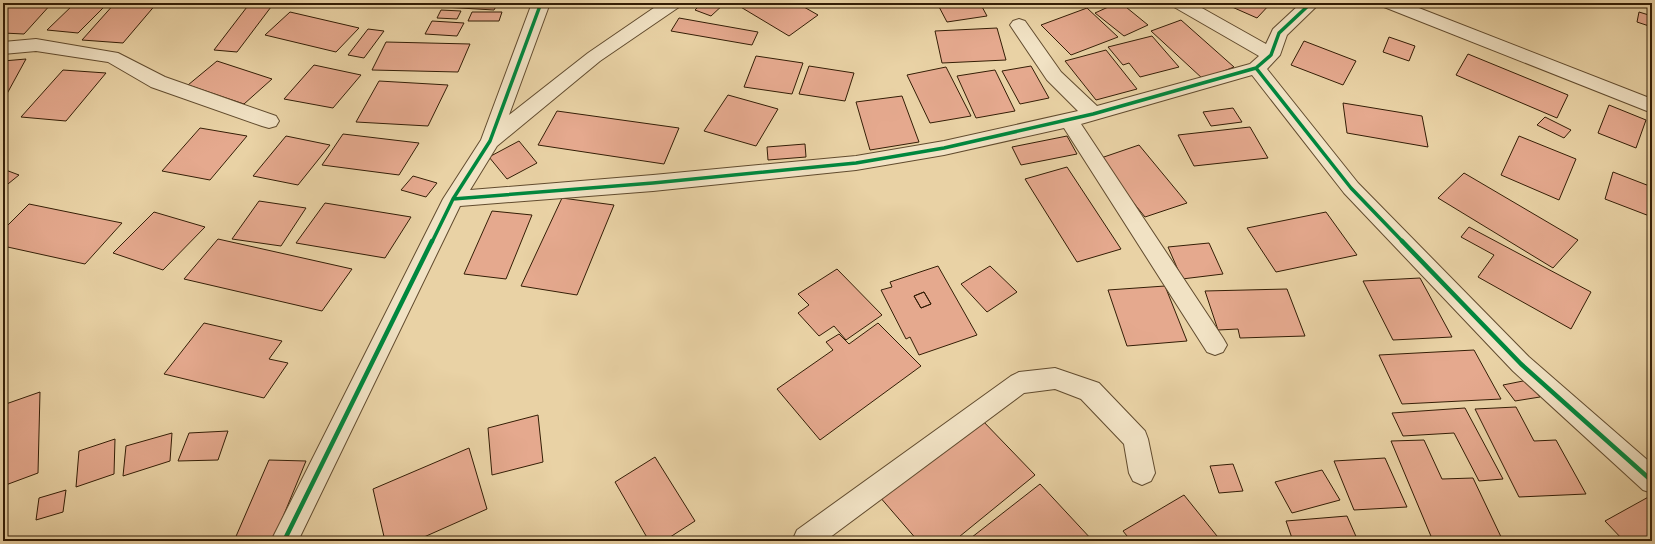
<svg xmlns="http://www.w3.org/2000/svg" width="1655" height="544" font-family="'IM FELL DW Pica',serif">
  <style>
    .building { fill: #e5a98e; stroke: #341e06; fill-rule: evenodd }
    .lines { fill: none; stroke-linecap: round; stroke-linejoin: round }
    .minor-casing { stroke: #614b2e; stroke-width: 2 }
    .minor { fill: #f1e2c4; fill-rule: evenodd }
    .cycleway-far1-casing { stroke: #f1e2c4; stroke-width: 5.5 }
    .cycleway-casing { stroke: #f1e2c4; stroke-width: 7 }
    .cycleway-far1 { stroke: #00873e; stroke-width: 3.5 }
    .cycleway { stroke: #00873e; stroke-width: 4.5 }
  </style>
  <rect width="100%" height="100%" fill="#e9d2a5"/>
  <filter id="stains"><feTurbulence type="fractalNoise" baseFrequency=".005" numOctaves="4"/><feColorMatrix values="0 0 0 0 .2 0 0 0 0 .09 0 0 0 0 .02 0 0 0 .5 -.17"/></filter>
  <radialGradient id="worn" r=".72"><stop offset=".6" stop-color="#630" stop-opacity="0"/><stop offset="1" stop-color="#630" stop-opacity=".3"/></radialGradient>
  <path class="building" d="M 4,3 L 52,3 L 24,34 L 3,33 Z
    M 75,3 L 108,3 L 78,33 L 47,30 Z
    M 115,3 L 157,3 L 123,43 L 82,40 Z
    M 250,3 L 274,3 L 237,52 L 214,50 Z
    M 411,3 L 498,3 L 494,10 L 410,5 Z
    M 702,3 L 725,3 L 711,16 L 695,10 Z
    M 734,3 L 797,3 L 818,15 L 789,36 Z
    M 937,3 L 980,3 L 987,16 L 947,22 Z
    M 1117,3 L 1121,3 L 1148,25 L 1124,36 L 1095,13 Z
    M 1223,3 L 1271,3 L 1257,18 Z
    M 1087,8 L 1118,37 L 1071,55 L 1041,25 Z
    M 441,10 L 461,11 L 457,19 L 437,18 Z
    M 290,12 L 359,28 L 336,52 L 265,35 Z
    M 472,12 L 502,12 L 499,21 L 468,21 Z
    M 1639,12 L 1652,16 L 1652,27 L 1637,22 Z
    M 679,18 L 758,32 L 752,45 L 671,31 Z
    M 1181,20 L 1234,67 L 1203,79 L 1151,31 Z
    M 432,21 L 464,23 L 457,36 L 425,34 Z
    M 997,28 L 1006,60 L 942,63 L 935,31 Z
    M 368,29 L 384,31 L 364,58 L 348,55 Z
    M 1152,36 L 1179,67 L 1140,77 L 1129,63 L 1123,65 L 1108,47 Z
    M 1389,37 L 1415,46 L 1409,61 L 1383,52 Z
    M 1304,41 L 1356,61 L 1343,85 L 1291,65 Z
    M 386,42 L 470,44 L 458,72 L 372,70 Z
    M 1106,50 L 1137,89 L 1096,100 L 1065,61 Z
    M 1468,54 L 1568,95 L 1557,118 L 1456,75 Z
    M 756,56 L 803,63 L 792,94 L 744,87 Z
    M 26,59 L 3,101 L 3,61 Z
    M 217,61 L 272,79 L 244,104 L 188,85 Z
    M 314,65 L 361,75 L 333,108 L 284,99 Z
    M 809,66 L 854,73 L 845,101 L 799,94 Z
    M 1031,66 L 1049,98 L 1020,104 L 1002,71 Z
    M 946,67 L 971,116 L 930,123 L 907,75 Z
    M 63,70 L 106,73 L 66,121 L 21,117 Z
    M 995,70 L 1015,111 L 976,118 L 957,76 Z
    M 379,81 L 448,85 L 428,126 L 356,122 Z
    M 728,95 L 778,109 L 756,146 L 704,131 Z
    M 902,96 L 919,142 L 870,150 L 856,102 Z
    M 1343,103 L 1422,116 L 1428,147 L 1347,133 Z
    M 1609,105 L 1646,120 L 1636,148 L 1598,133 Z
    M 1233,108 L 1242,122 L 1211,126 L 1203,112 Z
    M 557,111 L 679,128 L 664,164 L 538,145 Z
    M 1545,117 L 1571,130 L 1564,138 L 1537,125 Z
    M 1250,127 L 1268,158 L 1194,166 L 1178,135 Z
    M 200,128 L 247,136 L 210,180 L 162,171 Z
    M 343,134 L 419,143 L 399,175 L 322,165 Z
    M 286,136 L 330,145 L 298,185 L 253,176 Z
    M 1067,136 L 1077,154 L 1021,165 L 1012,147 Z
    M 1519,136 L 1576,159 L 1559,200 L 1501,175 Z
    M 519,141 L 537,163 L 507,179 L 489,157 Z
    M 805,144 L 806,157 L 768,160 L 767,147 Z
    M 1139,145 L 1187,203 L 1145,217 L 1098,159 Z
    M 1067,167 L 1121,249 L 1077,262 L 1025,179 Z
    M 3,169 L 19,175 L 3,188 Z
    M 1613,172 L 1652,187 L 1652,217 L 1605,199 Z
    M 1464,173 L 1578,240 L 1553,268 L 1438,198 Z
    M 413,176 L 437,183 L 426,197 L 401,190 Z
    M 562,198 L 614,205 L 577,295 L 521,286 Z
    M 259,201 L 306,208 L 281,246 L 232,239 Z
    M 325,203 L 411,217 L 385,258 L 296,243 Z
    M 29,204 L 122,223 L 85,264 L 3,246 L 3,230 Z
    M 492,211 L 532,215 L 506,279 L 464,274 Z
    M 154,212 L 205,227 L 163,270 L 113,253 Z
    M 1326,212 L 1357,255 L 1276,272 L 1247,228 Z
    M 1469,227 L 1591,292 L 1571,329 L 1478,277 L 1494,255 L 1461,237 Z
    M 218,239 L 352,269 L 322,311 L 184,279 Z
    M 1209,243 L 1223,274 L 1182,279 L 1168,247 Z
    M 938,266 L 977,335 L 919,355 L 910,337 L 906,339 L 881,290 L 892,287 L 890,282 ZM 924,292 L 931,304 L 921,308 L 914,296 Z
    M 990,266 L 1017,292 L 987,312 L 961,284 Z
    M 837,269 L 882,315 L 846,340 L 834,326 L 819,336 L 798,313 L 809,305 L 798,294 Z
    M 1420,278 L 1452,337 L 1393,340 L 1363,281 Z
    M 1165,286 L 1187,341 L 1127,346 L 1108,290 Z
    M 1287,289 L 1305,336 L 1240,338 L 1238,329 L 1218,330 L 1205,291 Z
    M 924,292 L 931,304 L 921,308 L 914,296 Z
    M 204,323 L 282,341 L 269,359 L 288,363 L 264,398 L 164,374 Z
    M 878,323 L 921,366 L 820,440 L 777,389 L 833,350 L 826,342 L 839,334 L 849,344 Z
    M 1474,350 L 1501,399 L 1402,404 L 1379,355 Z
    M 1528,380 L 1540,397 L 1515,401 L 1503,385 Z
    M 40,392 L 38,473 L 3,486 L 3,405 Z
    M 1516,407 L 1534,441 L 1556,440 L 1586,494 L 1519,497 L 1475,409 Z
    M 1465,408 L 1503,479 L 1479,481 L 1454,433 L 1403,436 L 1392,413 Z
    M 538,415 L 543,462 L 492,475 L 488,428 Z
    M 980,418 L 1035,475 L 954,541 L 918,541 L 879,496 Z
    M 228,431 L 218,460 L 178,461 L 189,433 Z
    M 172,433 L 170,461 L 123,476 L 126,446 Z
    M 115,439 L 114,474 L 76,487 L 79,451 Z
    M 1424,440 L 1442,479 L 1473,478 L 1503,541 L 1433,541 L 1391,441 Z
    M 469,448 L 487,509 L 415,541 L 385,541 L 373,489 Z
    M 655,457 L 695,521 L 664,541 L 649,541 L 615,482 Z
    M 1385,458 L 1407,507 L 1354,510 L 1334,461 Z
    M 269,460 L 306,461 L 273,541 L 234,541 Z
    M 1233,464 L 1243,491 L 1219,493 L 1210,466 Z
    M 1322,470 L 1340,500 L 1292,513 L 1275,482 Z
    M 1040,484 L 1093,541 L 967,541 Z
    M 66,490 L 63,512 L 36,520 L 39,498 Z
    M 1184,495 L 1221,541 L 1131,541 L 1123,531 Z
    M 1652,495 L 1652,541 L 1624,541 L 1605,521 Z
    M 1347,516 L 1358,541 L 1293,541 L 1286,521 Z"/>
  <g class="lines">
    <defs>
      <path id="minor" d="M 532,3 L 550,3 L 509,115 L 588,53 L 661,3 L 682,3 L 679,7 L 600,61 L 497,146 L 470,190 L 653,175 L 856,156 L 944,141 L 1078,111 L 1047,80 L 1010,25 L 1013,21 L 1019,19 L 1025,21 L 1061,72 L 1097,106 L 1250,64 L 1259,56 L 1174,7 L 1171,3 L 1193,3 L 1266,44 L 1273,29 L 1301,3 L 1320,3 L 1287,35 L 1280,55 L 1267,69 L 1358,183 L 1529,357 L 1652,464 L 1652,493 L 1643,490 L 1513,371 L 1344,193 L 1252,75 L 1081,124 L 1223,338 L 1227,345 L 1223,352 L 1215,355 L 1207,352 L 1064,128 L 944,155 L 856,170 L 653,191 L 460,206 L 298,541 L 271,541 L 443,199 L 481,140 Z
        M 1381,3 L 1406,3 L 1652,99 L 1652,113 L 1384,7 Z
        M 36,39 L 118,53 L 165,77 L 276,116 L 279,121 L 276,126 L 269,128 L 262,126 L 151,87 L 108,62 L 36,51 L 3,54 L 3,42 Z
        M 1055,368 L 1099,383 L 1145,431 L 1148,439 L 1155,473 L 1151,481 L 1142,485 L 1133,481 L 1129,473 L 1124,444 L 1081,399 L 1055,389 L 1024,393 L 825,541 L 793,541 L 793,539 L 797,530 L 1011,376 L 1019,372 Z"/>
    </defs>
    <use href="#minor" class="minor-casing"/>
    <use href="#minor" class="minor"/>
    <defs>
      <path id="cycleway-far1" d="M 1311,3 L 1279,33 L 1271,55 L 1256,68 L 1351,188 L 1403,242
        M 453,199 L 653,183 L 856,163 L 944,148 L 1093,114 L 1256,68
        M 432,242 L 453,199 L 490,141 L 541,3"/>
      <path id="cycleway" d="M 1402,241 L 1521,364 L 1652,481
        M 284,541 L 432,241"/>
    </defs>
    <use href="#cycleway-far1" class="cycleway-far1-casing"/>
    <use href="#cycleway" class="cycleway-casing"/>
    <use href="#cycleway-far1" class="cycleway-far1"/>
    <use href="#cycleway" class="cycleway"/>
  </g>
  <rect width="1655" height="544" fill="none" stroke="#e9d2a5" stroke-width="16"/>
  <rect x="4" y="4" width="1647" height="536" fill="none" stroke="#341e06" stroke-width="2"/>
  <rect x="8" y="8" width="1639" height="528" fill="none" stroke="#341e06"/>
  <rect width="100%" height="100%" filter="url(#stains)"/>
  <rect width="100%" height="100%" fill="url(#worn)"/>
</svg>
